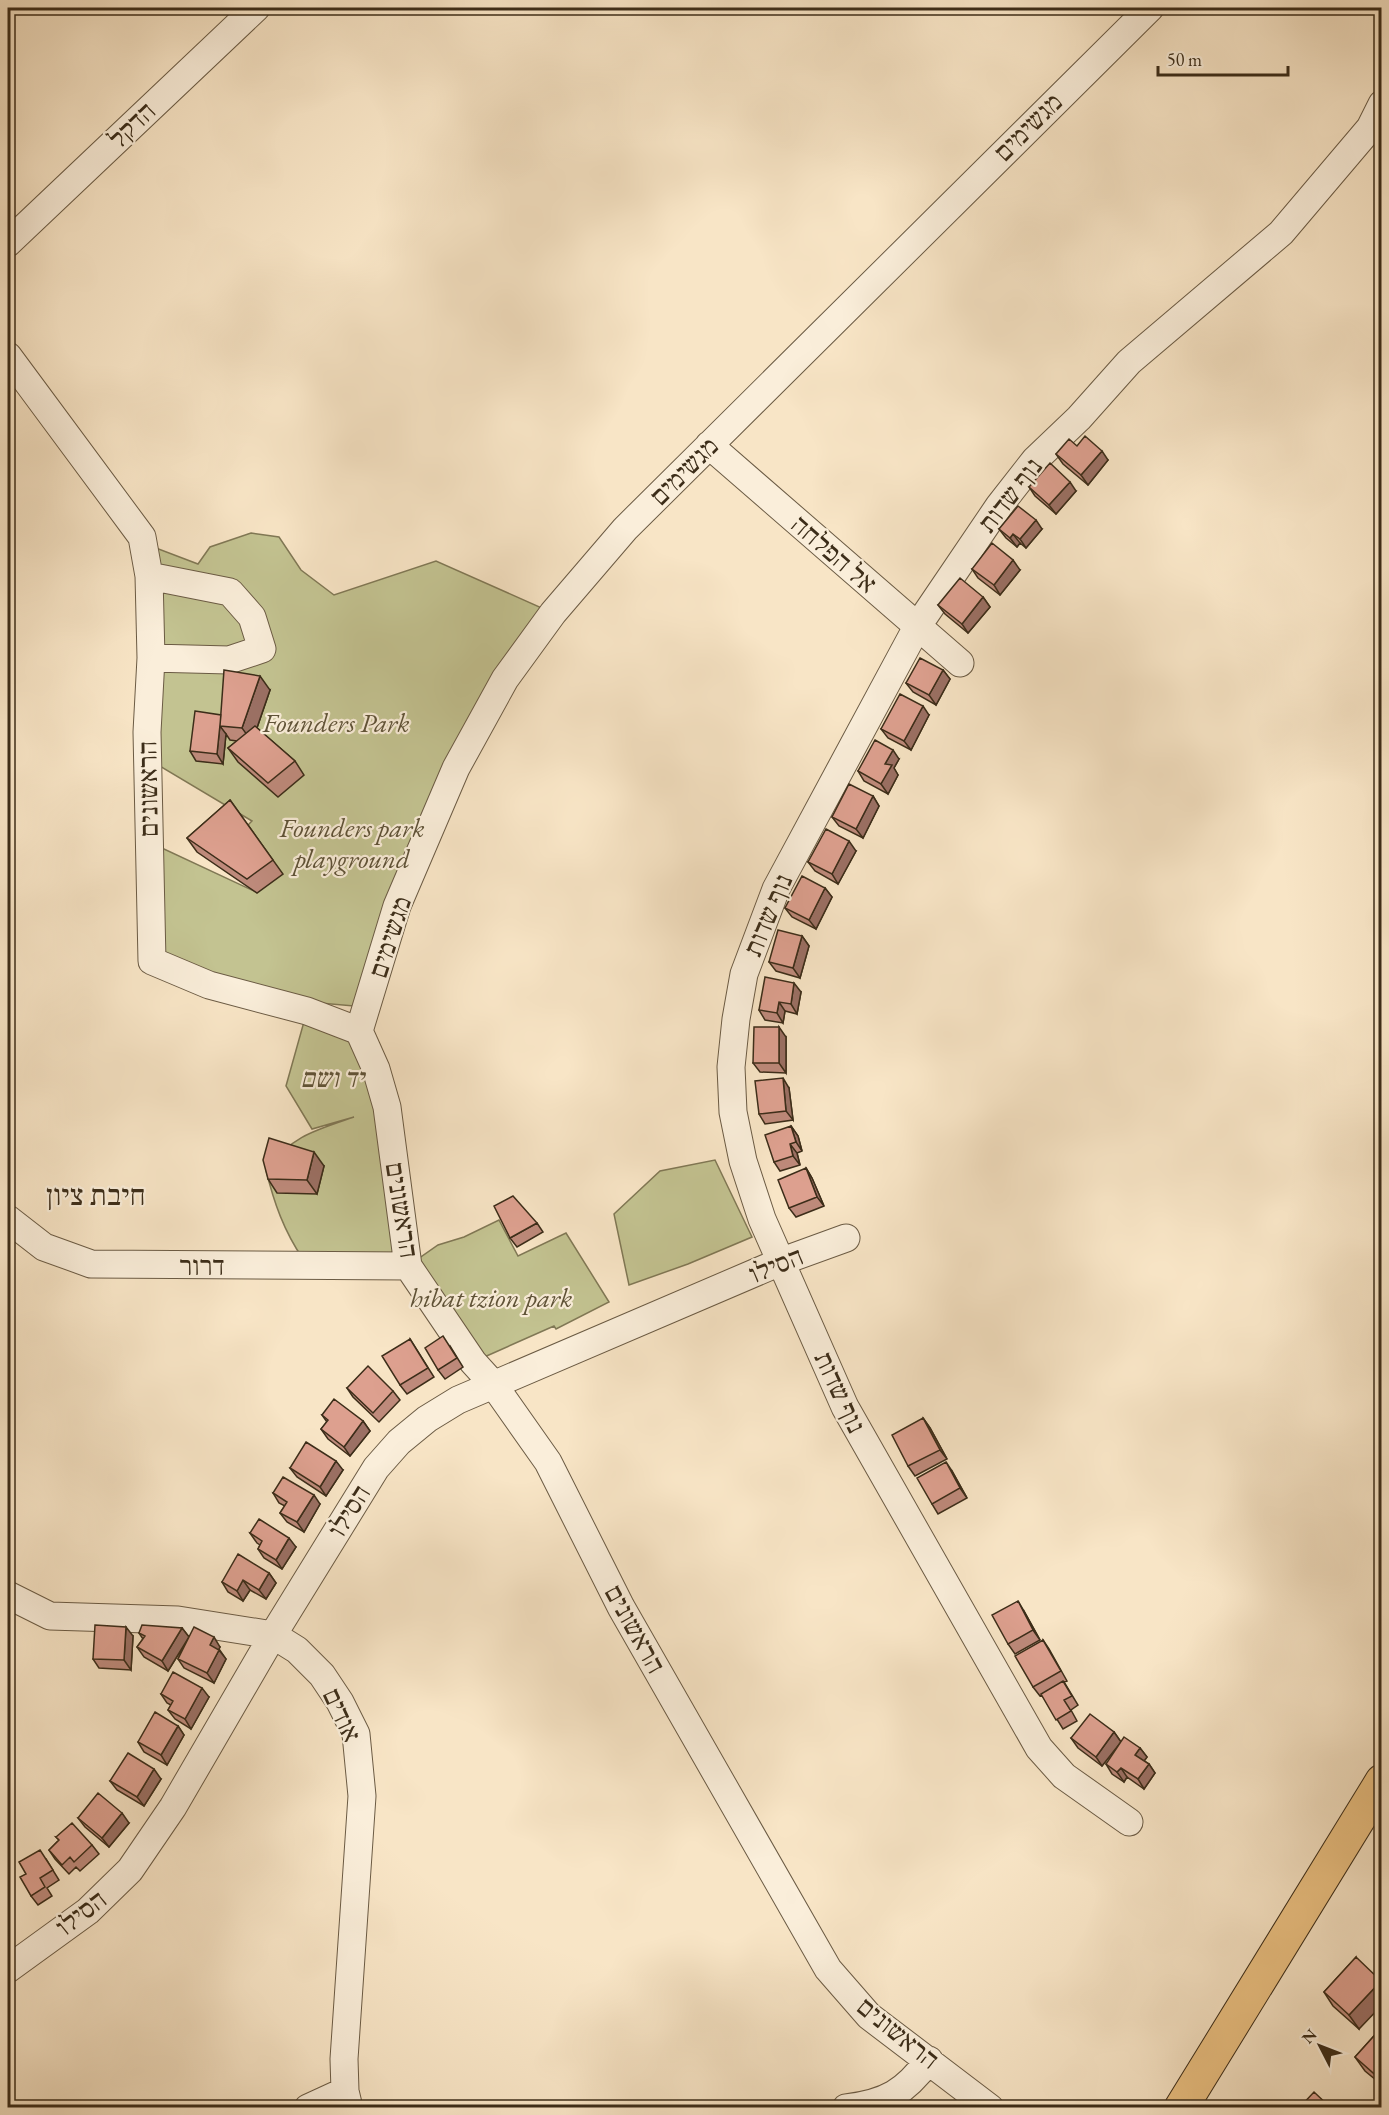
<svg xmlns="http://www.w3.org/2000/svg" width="1389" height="2115" font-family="'EB Garamond','Frank Ruhl Libre',serif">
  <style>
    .green { fill: #c3c391; stroke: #807855; stroke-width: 1.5 }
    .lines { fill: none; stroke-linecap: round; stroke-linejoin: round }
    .minor-casing { stroke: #6b5b44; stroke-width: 29 }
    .major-casing { stroke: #3c2d19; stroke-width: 35 }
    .minor { stroke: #faeeda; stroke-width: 27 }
    .major { stroke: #ecc283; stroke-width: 33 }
    .wall { fill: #be8a7b; stroke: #3c2d19; stroke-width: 1.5 }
    .shaded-wall { fill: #9b7064; stroke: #3c2d19; stroke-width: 1.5 }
    .building { fill: #dda08f; stroke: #3c2d19; stroke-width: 1.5 }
    .labels { text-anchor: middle; stroke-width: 4.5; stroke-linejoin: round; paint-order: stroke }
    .street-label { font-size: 27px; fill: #3c2d19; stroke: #faeeda }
    .park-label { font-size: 27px; font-style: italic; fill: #5e5237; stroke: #faeeda }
    .quarter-label { font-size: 30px; fill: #3c2d19; stroke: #faeeda }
  </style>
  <rect width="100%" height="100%" fill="#f8e5c6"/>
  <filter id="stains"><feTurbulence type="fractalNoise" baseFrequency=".00333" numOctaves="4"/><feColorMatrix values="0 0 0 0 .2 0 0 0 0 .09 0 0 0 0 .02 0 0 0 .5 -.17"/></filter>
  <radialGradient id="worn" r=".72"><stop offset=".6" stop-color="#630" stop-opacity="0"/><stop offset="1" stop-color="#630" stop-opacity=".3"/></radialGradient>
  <path class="green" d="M 251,533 L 279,537 L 301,570 L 334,595 L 436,561 L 553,613 L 488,693 L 354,1006 L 250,997 L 152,961 L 149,842 L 256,892 L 282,874 L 248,825 L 252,821 L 148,759 L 143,543 L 198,564 L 210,547 Z
    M 307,1011 L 359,1031 L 387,1107 L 400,1266 L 303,1259 C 284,1231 274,1203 266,1170 C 291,1136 316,1130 354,1117 L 312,1129 L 286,1086 Z
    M 715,1160 L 752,1237 L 688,1264 L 629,1285 L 614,1214 L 660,1171 Z
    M 499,1220 L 518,1256 L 566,1233 L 609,1302 L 556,1329 L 554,1326 L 473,1362 L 408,1266 L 438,1245 L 464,1237 Z"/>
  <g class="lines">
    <defs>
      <path id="minor" d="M 8,243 L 256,8
        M 8,356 L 142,537 L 149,576 L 151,658 L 147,732 L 152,961 L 209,985 L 307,1011 L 359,1031 L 376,1069 L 387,1107 L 408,1266 L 473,1362 L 493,1384 L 548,1462 L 621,1607 L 828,1969 L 869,2016 L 990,2108
        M 709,445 L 960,663
        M 149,576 L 230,592 L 252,617 L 262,649 L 229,660 L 151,658
        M 359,1031 L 397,906 L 456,768 L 505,679 L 553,613 L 625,529 L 1150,8
        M 8,1219 L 44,1247 L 91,1264 L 408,1266
        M 8,1595 L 50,1616 L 178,1620 L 273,1635 L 297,1650 L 322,1675 L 340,1702 L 356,1734 L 362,1796 L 344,2059 L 345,2091 L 349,2108
        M 1129,1822 L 1064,1776 L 1039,1748 L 845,1407 L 762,1219 L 743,1161 L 733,1112 L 731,1067 L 736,1019 L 744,974 L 776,889 L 917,627 L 999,506 L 1035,460 L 1079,418 L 1129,362 L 1281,233 L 1370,128 L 1382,104
        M 8,1969 L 88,1911 L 130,1870 L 173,1807 L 273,1635 L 376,1468 L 399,1442 L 427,1419 L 458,1400 L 780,1262 L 846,1238
        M 308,2108 L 345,2091
        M 846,2108 C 887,2103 905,2092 929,2060"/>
      <path id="major" d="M 1181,2108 L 1382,1781"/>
    </defs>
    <use href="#minor" class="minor-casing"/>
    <use href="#major" class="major-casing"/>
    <use href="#minor" class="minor"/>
    <use href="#major" class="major"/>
  </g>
  <path class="wall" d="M 1077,446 L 1108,460 L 1088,485 L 1063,464 L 1056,454 Z
    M 1029,487 L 1076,491 L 1056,514 L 1035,496 Z
    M 999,529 L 1042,529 L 1026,548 L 1020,543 L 1017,547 L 1006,538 Z
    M 972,569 L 1020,570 L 1000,595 L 978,578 Z
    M 983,597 L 990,607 L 968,633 L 945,614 L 938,605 Z
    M 943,670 L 950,679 L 936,705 L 913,692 L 906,683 Z
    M 270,690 L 257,728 L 295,761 L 304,775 L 278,797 L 238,762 L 228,748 L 237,741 L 230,740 L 226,734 L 223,764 L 196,761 L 190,751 L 221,715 Z
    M 929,715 L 911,750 L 888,738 L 881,729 Z
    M 899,759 L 894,768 L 898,775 L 888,794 L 864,781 L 858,771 Z
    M 873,796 L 879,806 L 863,838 L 839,826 L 832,817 Z
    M 230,800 L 283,874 L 257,893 L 197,852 L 187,838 Z
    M 856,851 L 838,884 L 815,871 L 808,862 Z
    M 825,888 L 832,897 L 816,929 L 792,917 L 785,908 Z
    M 802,936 L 809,946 L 800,978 L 776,971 L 769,962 Z
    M 801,992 L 797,1014 L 785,1011 L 783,1023 L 765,1020 L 759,1010 Z
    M 786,1037 L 786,1073 L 760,1072 L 753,1063 Z
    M 789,1088 L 793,1120 L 765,1124 L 759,1114 Z
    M 791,1126 L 798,1136 L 802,1151 L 797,1153 L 800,1165 L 780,1171 L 774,1162 Z
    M 324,1166 L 317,1194 L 277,1193 L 268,1179 Z
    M 806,1168 L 812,1178 L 824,1206 L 796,1217 L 789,1208 Z
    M 537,1223 L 543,1232 L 517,1247 L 510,1238 Z
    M 410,1339 L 434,1377 L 407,1394 L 400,1385 Z
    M 450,1346 L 463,1367 L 445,1379 L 438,1370 Z
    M 347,1388 L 393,1391 L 400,1400 L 379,1422 L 353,1397 Z
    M 322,1415 L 363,1421 L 370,1431 L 350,1456 L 328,1439 L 321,1429 L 327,1422 Z
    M 923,1418 L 930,1428 L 947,1459 L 915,1476 L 908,1466 Z
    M 290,1468 L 343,1470 L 326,1496 L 297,1477 Z
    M 952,1471 L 967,1498 L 938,1514 L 932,1504 Z
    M 273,1493 L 320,1504 L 304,1532 L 287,1522 L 280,1513 L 285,1506 L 279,1503 Z
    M 250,1533 L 296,1547 L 282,1569 L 264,1558 L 258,1549 L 260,1545 L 257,1543 Z
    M 269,1573 L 276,1583 L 266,1599 L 250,1590 L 243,1601 L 228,1592 L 222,1582 Z
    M 1024,1611 L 1040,1640 L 1015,1654 L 1008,1644 Z
    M 182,1628 L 189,1637 L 220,1647 L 219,1649 L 226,1659 L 214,1683 L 184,1668 L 178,1659 L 188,1639 L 168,1671 L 144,1657 L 137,1647 L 143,1639 L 139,1633 Z
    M 133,1636 L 131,1670 L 99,1668 L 93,1659 Z
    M 1043,1640 L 1049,1649 L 1067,1681 L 1064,1682 L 1078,1705 L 1071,1710 L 1077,1721 L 1063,1729 L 1042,1695 L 1040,1696 L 1033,1687 Z
    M 161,1694 L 209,1697 L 191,1729 L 175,1719 L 168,1710 L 171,1705 L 167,1703 Z
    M 178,1726 L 184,1735 L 167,1765 L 144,1752 L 138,1742 Z
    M 1114,1732 L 1121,1742 L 1102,1766 L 1078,1748 L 1071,1738 Z
    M 1140,1748 L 1147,1757 L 1144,1761 L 1149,1764 L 1155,1773 L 1144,1789 L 1127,1777 L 1124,1782 L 1112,1774 L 1106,1764 Z
    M 161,1779 L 144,1806 L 117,1790 L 110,1781 Z
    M 78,1818 L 129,1823 L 109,1847 L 85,1827 Z
    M 56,1837 L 92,1845 L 99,1854 L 80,1871 L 76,1867 L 69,1874 L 55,1859 L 49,1850 L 59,1840 Z
    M 46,1859 L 59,1880 L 47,1888 L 52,1896 L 38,1905 L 31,1896 L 26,1874 Z
    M 1356,1957 L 1359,2029 L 1333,2006 L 1324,1992 Z
    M 1382,2027 L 1382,2085 L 1365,2071 L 1355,2057 Z"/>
  <path class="shaded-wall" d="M 1102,451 L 1108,460 L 1088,485 L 1081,475 Z
    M 1070,482 L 1076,491 L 1056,514 L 1049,505 Z
    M 1036,520 L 1042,529 L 1026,548 L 1020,539 Z
    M 1013,534 L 1020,543 L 1017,547 L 1010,538 Z
    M 1013,560 L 1020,570 L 1000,595 L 994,585 Z
    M 983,597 L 990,607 L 968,633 L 962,624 Z
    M 943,670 L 950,679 L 936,705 L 929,695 Z
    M 260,676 L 270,690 L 252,742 L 242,728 Z
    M 923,706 L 929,715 L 911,750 L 904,741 Z
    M 221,715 L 220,726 L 226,734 L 223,764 L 217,754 Z
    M 893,750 L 899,759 L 894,768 L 898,775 L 888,794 L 881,784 L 885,764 Z
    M 873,796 L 879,806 L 863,838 L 856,829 Z
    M 849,841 L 856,851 L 838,884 L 832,874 Z
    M 825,888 L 832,897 L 816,929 L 809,920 Z
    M 802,936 L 809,946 L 800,978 L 793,968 Z
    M 794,983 L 801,992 L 797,1014 L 791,1004 Z
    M 779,1002 L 785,1011 L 783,1023 L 777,1013 Z
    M 779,1027 L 786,1037 L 786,1073 L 779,1063 Z
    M 783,1078 L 789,1088 L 793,1120 L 786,1111 Z
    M 791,1126 L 798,1136 L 802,1151 L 796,1142 Z
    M 790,1144 L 797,1153 L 800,1165 L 793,1156 Z
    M 314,1152 L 324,1166 L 317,1194 L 307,1180 Z
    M 806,1168 L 812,1178 L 824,1206 L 817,1197 Z
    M 923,1418 L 930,1428 L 947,1459 L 940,1450 Z
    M 363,1421 L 370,1431 L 350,1456 L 344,1447 Z
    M 336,1461 L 343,1470 L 326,1496 L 320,1487 Z
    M 946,1462 L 952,1471 L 967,1498 L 960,1488 Z
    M 314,1495 L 320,1504 L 304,1532 L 297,1522 Z
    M 289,1538 L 296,1547 L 282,1569 L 276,1560 Z
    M 269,1573 L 276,1583 L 266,1599 L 259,1590 Z
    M 243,1580 L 250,1590 L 243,1601 L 237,1591 Z
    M 1018,1601 L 1024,1611 L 1040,1640 L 1033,1630 Z
    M 126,1627 L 133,1636 L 131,1670 L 124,1660 Z
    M 182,1628 L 189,1637 L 168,1671 L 162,1661 Z
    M 214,1637 L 220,1647 L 216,1654 L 210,1645 Z
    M 219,1650 L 226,1659 L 214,1683 L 207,1673 Z
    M 202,1688 L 209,1697 L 191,1729 L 185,1719 Z
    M 178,1726 L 184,1735 L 167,1765 L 161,1755 Z
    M 1114,1732 L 1121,1742 L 1102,1766 L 1096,1757 Z
    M 1140,1748 L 1147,1757 L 1142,1764 L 1135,1755 Z
    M 1149,1764 L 1155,1773 L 1144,1789 L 1138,1779 Z
    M 1121,1768 L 1127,1777 L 1124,1782 L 1117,1772 Z
    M 154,1769 L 161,1779 L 144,1806 L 137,1797 Z
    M 122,1813 L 129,1823 L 109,1847 L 102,1838 Z
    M 1381,1981 L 1382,2005 L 1359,2029 L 1349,2015 Z"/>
  <path class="building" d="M 1085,436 L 1102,451 L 1081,475 L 1056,454 L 1069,439 L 1077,446 Z
    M 1050,463 L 1070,482 L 1049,505 L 1029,487 Z
    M 1018,506 L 1036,520 L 1020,539 L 1013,534 L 1010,538 L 999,529 Z
    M 992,543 L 1013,560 L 994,585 L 972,569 Z
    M 960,578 L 983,597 L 962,624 L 938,605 Z
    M 920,658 L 943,670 L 929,695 L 906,683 Z
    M 224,670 L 260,676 L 242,728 L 220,726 Z
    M 900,694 L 923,706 L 904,741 L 881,729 Z
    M 195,711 L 221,715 L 217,754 L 190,751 Z
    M 255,726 L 295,761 L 268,783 L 228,748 Z
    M 875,740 L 893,750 L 885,764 L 892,765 L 881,784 L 858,771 Z
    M 849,784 L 873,796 L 856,829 L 832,817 Z
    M 230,800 L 273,860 L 247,879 L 187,838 Z
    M 826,829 L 849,841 L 832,874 L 808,862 Z
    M 802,876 L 825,888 L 809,920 L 785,908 Z
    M 778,930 L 802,936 L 793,968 L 769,962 Z
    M 765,977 L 794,983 L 791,1004 L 779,1002 L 777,1013 L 759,1010 Z
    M 754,1027 L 779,1027 L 779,1063 L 753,1063 Z
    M 783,1078 L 786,1111 L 759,1114 L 755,1081 Z
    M 791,1126 L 796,1142 L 790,1144 L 793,1156 L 774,1162 L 765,1135 Z
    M 269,1138 L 314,1152 L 307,1180 L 268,1179 L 263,1160 Z
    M 806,1168 L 817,1197 L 789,1208 L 778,1180 Z
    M 513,1196 L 537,1223 L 510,1238 L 494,1206 Z
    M 443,1336 L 457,1358 L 438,1370 L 425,1348 Z
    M 410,1339 L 428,1368 L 400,1385 L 382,1356 Z
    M 368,1366 L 393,1391 L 373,1413 L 347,1388 Z
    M 334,1399 L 363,1421 L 344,1447 L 321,1429 L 328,1420 L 322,1415 Z
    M 923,1418 L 940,1450 L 908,1466 L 892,1435 Z
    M 306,1442 L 336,1461 L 320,1487 L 290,1468 Z
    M 946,1462 L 960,1488 L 932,1504 L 917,1478 Z
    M 283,1477 L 314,1495 L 297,1522 L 280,1513 L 287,1502 L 273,1493 Z
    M 259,1519 L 289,1538 L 276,1560 L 258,1549 L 262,1541 L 250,1533 Z
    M 238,1554 L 269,1573 L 259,1590 L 243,1580 L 237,1591 L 222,1582 Z
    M 1018,1601 L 1033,1630 L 1008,1644 L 992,1615 Z
    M 95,1625 L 126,1627 L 124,1660 L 93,1659 Z
    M 142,1625 L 182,1628 L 162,1661 L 137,1647 L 145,1636 L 139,1633 Z
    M 194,1627 L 214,1637 L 210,1645 L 219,1650 L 207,1673 L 178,1659 Z
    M 1043,1640 L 1061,1671 L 1033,1687 L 1015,1656 Z
    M 173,1672 L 202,1688 L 185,1719 L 168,1710 L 173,1701 L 161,1694 Z
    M 1063,1681 L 1072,1696 L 1064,1700 L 1071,1711 L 1056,1720 L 1041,1694 Z
    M 155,1712 L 178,1726 L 161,1755 L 138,1742 Z
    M 1090,1714 L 1114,1732 L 1096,1757 L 1071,1738 Z
    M 1124,1737 L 1140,1748 L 1135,1755 L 1149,1764 L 1138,1779 L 1121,1768 L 1117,1772 L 1106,1764 Z
    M 128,1753 L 154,1769 L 137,1797 L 110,1781 Z
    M 98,1793 L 122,1813 L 102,1838 L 78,1818 Z
    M 72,1823 L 92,1845 L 74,1862 L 70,1857 L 62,1865 L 49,1850 L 59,1840 L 56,1837 Z
    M 40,1850 L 53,1870 L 40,1878 L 45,1887 L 31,1896 L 20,1877 L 26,1874 L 19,1862 Z
    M 1356,1957 L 1381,1981 L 1349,2015 L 1324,1992 Z
    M 1382,2027 L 1382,2078 L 1380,2079 L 1355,2057 Z
    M 1314,2092 L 1331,2108 L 1299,2108 Z"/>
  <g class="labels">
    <g class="street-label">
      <text transform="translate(132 125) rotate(-44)" y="9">הדקל</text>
      <text transform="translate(1028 127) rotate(-45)" y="9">מגשימים</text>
      <text transform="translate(684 471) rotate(-45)" y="9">מגשימים</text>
      <text transform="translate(1010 495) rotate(-52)" y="9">נוף שדות</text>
      <text transform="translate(834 554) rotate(41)" y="9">אל הפלחה</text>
      <text transform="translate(148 789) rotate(-91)" y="9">הראשונים</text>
      <text transform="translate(768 915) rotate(-67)" y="9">נוף שדות</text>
      <text transform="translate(390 937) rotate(-72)" y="9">מגשימים</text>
      <text transform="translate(402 1210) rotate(81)" y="9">הראשונים</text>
      <text transform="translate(776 1265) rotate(-22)" y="9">הסילו</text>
      <text x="202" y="1275">דרור</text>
      <text transform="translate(840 1392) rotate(65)" y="9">נוף שדות</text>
      <text transform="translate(349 1511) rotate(-58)" y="9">הסילו</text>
      <text transform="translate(635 1629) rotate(61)" y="9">הראשונים</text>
      <text transform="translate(342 1715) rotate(65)" y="9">אודים</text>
      <text transform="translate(81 1913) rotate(-38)" y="9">הסילו</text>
      <text transform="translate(898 2033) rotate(39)" y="9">הראשונים</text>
    </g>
    <g class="park-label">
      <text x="336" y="732">Founders Park</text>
      <text x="352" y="837">Founders park<tspan x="352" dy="31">playground</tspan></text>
      <text x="332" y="1087">יד ושם</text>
      <text x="491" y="1307">hibat tzion park</text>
    </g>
    <g class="quarter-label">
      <text x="96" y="1205">חיבת ציון</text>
    </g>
  </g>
  <rect width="1389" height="2115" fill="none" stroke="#f8e5c6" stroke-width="30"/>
  <rect x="9" y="9" width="1371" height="2097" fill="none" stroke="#3c2d19" stroke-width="3"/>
  <rect x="15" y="15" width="1359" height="2085" fill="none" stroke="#3c2d19" stroke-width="1.5"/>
  <g transform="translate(1320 2046) rotate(312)" stroke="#faeeda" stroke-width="4.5" paint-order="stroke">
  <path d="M0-4.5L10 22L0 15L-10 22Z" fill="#3c2d19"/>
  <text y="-9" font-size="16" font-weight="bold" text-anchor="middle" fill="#3c2d19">N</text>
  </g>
  <path d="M1158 66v9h130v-9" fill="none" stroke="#3c2d19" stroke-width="3"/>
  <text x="1167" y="66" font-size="18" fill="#3c2d19" stroke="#faeeda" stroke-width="4.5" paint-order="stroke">50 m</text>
  <rect width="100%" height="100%" filter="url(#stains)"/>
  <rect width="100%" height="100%" fill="url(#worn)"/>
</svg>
